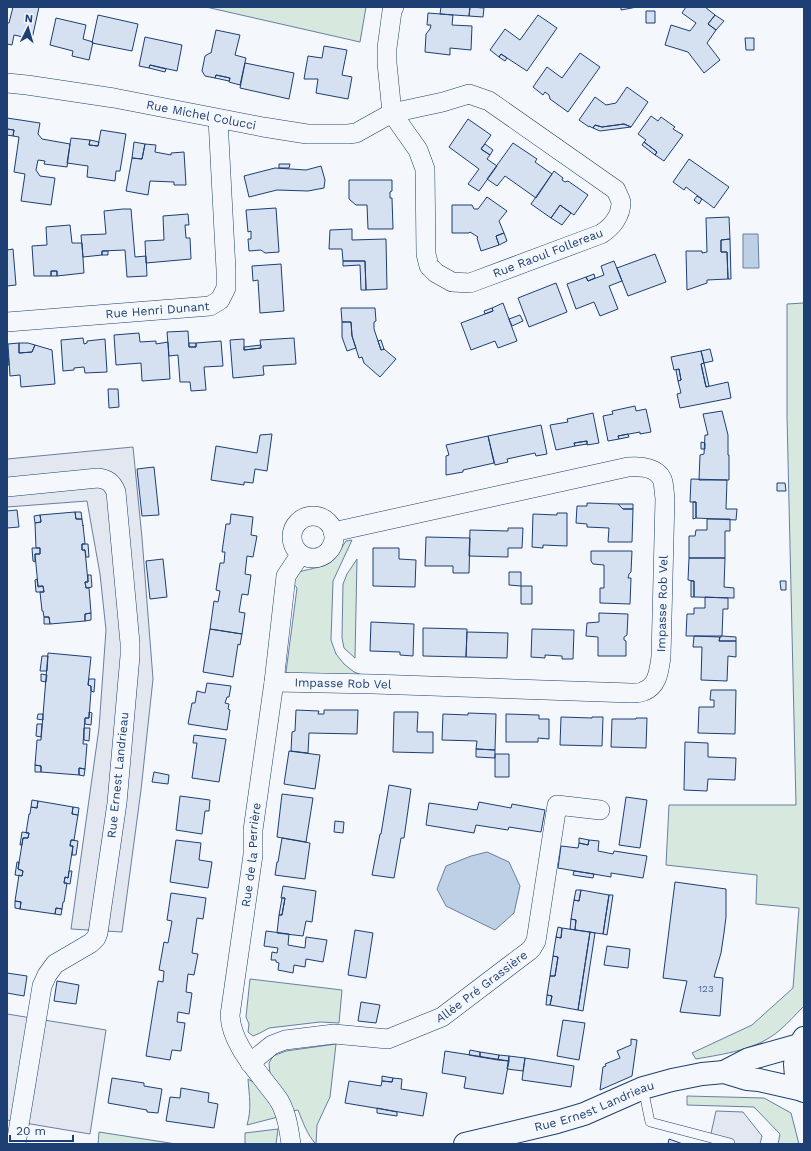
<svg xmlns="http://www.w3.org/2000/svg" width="811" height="1151" font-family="'Work Sans',sans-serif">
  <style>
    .green { fill: #d7e8df; stroke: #687fa3 }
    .parking { fill: #e3e8f0; stroke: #687fa3 }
    .water { fill: #bed0e5; stroke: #687fa3 }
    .building { fill: #d5e0f0; stroke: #1d3f73 }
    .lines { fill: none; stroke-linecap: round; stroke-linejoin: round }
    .lane-casing { stroke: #1d3f73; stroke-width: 10 }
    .street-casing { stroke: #1d3f73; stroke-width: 20 }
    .secondary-casing { stroke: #1d3f73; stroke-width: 24 }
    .lane { stroke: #f4f7fb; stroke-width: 9 }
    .street { stroke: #f4f7fb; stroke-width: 19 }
    .secondary { stroke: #f4f7fb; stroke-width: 22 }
    .labels { text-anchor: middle; stroke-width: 3; stroke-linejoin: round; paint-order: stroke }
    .number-label { font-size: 10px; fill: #4b6792 }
    .street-label { font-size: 12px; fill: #1d3f73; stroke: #f4f7fb }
  </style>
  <rect width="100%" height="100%" fill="#f4f7fb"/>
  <path class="green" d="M 206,7 L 366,7 L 360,42 Z
    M 804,303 L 804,1006 C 796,1014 788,1023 780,1030 C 757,1050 724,1054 696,1059 L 692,1053 L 752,1025 L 793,988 L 799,908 L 756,904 L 757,875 L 666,865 L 669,805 L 796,805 L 787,416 L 787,304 Z
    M 352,540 L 333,581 L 331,640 L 336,654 L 344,664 L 354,672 L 365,676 L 297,676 L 286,672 L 297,588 L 293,583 L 299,572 C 311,568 326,568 335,558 C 340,553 342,546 346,541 Z
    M 357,559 L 355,658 L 344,648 L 342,638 L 343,584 L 347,574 Z
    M 250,979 L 342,990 L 339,1023 L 320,1022 L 269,1028 L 260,1033 L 253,1036 L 248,1032 L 249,1024 L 246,1017 Z
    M 336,1044 L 330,1097 L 317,1125 L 316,1144 C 307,1135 303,1122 298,1110 L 292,1111 L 270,1074 L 269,1063 L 273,1056 L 286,1051 Z
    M 248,1079 C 262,1086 271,1103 278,1117 L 247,1125 C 252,1109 249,1095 248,1079 Z
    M 687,1096 L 764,1098 L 791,1113 L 799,1144 L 778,1144 L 780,1134 L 754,1107 L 687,1105 Z
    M 278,1129 L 276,1144 L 245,1144 L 245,1133 Z
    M 99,1132 L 176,1144 L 98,1144 Z"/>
  <path class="parking" d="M 133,447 L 142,538 L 153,679 L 141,790 L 122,932 L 71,929 L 99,728 L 106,630 L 100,574 L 87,501 L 7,507 L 7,459 Z
    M 7,1014 L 106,1030 L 90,1134 L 7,1120 Z
    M 716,1111 L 743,1112 L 762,1136 L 760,1144 L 730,1144 L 710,1138 Z"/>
  <path class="water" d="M 743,234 L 758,234 L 759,268 L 743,268 Z
    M 487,852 L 509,862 L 520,886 L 514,913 L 495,930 L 446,906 L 437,889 L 446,866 L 471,856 Z"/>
  <path class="building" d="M 13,7 L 39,7 L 32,39 L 14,35 L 12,45 L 7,44 L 7,23 L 9,23 Z
    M 441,7 L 470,7 L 469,16 L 440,14 Z
    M 470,7 L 484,8 L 483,17 L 469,16 Z
    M 621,7 L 637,7 L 621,10 Z
    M 686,7 L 705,7 L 715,15 L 708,24 L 716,30 L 707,43 L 720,60 L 704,73 L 688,52 L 665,45 L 671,25 L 690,31 L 696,23 L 682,13 Z
    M 646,11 L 655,11 L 655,23 L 646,23 Z
    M 428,13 L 453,15 L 452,25 L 472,26 L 471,50 L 450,48 L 450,55 L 425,52 L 426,34 L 430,29 L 431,25 L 427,25 Z
    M 98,15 L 138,24 L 132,51 L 92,43 Z
    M 538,15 L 557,28 L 527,71 L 501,54 L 499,57 L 490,50 L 505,29 L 520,40 Z
    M 715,15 L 724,21 L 716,30 L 708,24 Z
    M 56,18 L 86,25 L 83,39 L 93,42 L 89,60 L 72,56 L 73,51 L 50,45 Z
    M 216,30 L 240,35 L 235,55 L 246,58 L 240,85 L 229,82 L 230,78 L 216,75 L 215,78 L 205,76 L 202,71 L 205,56 L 210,53 L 211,53 Z
    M 145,37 L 182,45 L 177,71 L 150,65 L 149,68 L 139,66 Z
    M 745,38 L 754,38 L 754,50 L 746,50 Z
    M 324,46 L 347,50 L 342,75 L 352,77 L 348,99 L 316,93 L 318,79 L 304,79 L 308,56 L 322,58 Z
    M 580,53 L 600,67 L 568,112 L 550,99 L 549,95 L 545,92 L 543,95 L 533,87 L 547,67 L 562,78 Z
    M 501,54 L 507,58 L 505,61 L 499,57 Z
    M 245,63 L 294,73 L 289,99 L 240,88 Z
    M 150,65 L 166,69 L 165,72 L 149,68 Z
    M 216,75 L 230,78 L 229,81 L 215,78 Z
    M 627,87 L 648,102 L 631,127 L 624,124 L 602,127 L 595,125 L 593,128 L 589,126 L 589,127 L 579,120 L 595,97 L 606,105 L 616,103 Z
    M 651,116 L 658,121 L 661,117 L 675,127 L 673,129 L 683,135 L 664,161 L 655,155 L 657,152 L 644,142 L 646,140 L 638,134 Z
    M 7,118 L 40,123 L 38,134 L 42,139 L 70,144 L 67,167 L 44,164 L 45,161 L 38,160 L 36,170 L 40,176 L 55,178 L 51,205 L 21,201 L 25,174 L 14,172 L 19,137 L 13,136 L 14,130 L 7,129 Z
    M 468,119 L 491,135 L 481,149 L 490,155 L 487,159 L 497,166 L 479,191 L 468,184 L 479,169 L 449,147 Z
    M 624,124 L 631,127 L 600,131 L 593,128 L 595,125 L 602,127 Z
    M 7,129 L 14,130 L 13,136 L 7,135 Z
    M 101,130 L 126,134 L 120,171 L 116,171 L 115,181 L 87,177 L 88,166 L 67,163 L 71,138 L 90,140 L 89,145 L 98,146 Z
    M 90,140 L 99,142 L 98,146 L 89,145 Z
    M 134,142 L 145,144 L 142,159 L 132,158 Z
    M 644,142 L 657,152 L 655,155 L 642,145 Z
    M 513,143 L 537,159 L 535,162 L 552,174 L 536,198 L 505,176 L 497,186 L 487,179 Z
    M 145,144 L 156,145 L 155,152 L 171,155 L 171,153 L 184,152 L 186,185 L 174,185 L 174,182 L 150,181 L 148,195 L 126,191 L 132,158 L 142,159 Z
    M 485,144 L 493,150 L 490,155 L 481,149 Z
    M 689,159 L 729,187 L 714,208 L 686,187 L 684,190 L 673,182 Z
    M 279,164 L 290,164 L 289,168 L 279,168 Z
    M 321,166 L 325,180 L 324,188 L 308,191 L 277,190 L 249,197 L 244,176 L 275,168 L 306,170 Z
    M 554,171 L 563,178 L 562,180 L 565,182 L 568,181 L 588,195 L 574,215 L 560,205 L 551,218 L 531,204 Z
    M 349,180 L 392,180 L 392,191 L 390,192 L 390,198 L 392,198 L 393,229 L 368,229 L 367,205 L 356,205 L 349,199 Z
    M 697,196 L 702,199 L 699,204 L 694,200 Z
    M 487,197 L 507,211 L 499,221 L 504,233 L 496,236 L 499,245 L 481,251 L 477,238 L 478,237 L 470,232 L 469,233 L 452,233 L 452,205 L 472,205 L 474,209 L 478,209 Z
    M 560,205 L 571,213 L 562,225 L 551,218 Z
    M 276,208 L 279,252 L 265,253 L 261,250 L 249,251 L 248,239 L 251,239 L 251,231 L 248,232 L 246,210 Z
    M 123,209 L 131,209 L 135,257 L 146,256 L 147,276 L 127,277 L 125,250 L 102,251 L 102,255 L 83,257 L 81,235 L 106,234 L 104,211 Z
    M 188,214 L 189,225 L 185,225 L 186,238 L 190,238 L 191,259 L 146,263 L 145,241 L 164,240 L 163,216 Z
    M 729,217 L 730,239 L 721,240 L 721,252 L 727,252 L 728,279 L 707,280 L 707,283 L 687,290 L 686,251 L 702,251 L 702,253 L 707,252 L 706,218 Z
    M 70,225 L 72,243 L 82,243 L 84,273 L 57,276 L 57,271 L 51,271 L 51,276 L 34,276 L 32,246 L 47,245 L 46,227 Z
    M 352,229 L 352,240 L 386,239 L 387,289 L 366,290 L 365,261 L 343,261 L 342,249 L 329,249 L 330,230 Z
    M 504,233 L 507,241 L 499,245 L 496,236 Z
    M 730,239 L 731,279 L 728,279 L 727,252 L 721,252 L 721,240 Z
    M 13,249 L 16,285 L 7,286 L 7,250 Z
    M 102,251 L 108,251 L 108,255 L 102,255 Z
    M 655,254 L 666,282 L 628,296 L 617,268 Z
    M 343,261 L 365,261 L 366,290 L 361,290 L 360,265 L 343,266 Z
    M 614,261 L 622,281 L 609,286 L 618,309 L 600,316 L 594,302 L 576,309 L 567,284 L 586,277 L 588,281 L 604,275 L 601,266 Z
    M 281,264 L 284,311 L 260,313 L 258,280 L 253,281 L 252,266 Z
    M 51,271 L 57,271 L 57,276 L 51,276 Z
    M 594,274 L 595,278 L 588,281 L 586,277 Z
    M 556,283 L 567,312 L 529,327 L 518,298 Z
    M 503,303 L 517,341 L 498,348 L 495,341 L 471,350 L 461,323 L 493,311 L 492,308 Z
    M 341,308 L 375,308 L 376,321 L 374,322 L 374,329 L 381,350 L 384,349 L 396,359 L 380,377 L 364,363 L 362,357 L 359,358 L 352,336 L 351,322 L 342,322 Z
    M 492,308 L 493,311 L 485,314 L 484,311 Z
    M 520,315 L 523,321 L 512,326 L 509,319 Z
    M 342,322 L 351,322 L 352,336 L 356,348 L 347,351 L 342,337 Z
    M 188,331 L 189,347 L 196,347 L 196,343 L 221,341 L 223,366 L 204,367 L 206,390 L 191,391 L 190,382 L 180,382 L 178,355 L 169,356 L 167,332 Z
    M 139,333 L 140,342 L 156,341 L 156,344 L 168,342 L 170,379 L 142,381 L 141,363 L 116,365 L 114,335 Z
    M 83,338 L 84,344 L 87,343 L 87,341 L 105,339 L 107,372 L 85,373 L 84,367 L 74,368 L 74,370 L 63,371 L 61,340 Z
    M 294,338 L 296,364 L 263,366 L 264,375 L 233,378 L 230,340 L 244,339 L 244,350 L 261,348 L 260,340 Z
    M 381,340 L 384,349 L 381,350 L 378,341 Z
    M 19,343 L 19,353 L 32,352 L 35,345 L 52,350 L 55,384 L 21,387 L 20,375 L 10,376 L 8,344 Z
    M 19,343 L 28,343 L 35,345 L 32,352 L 19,353 Z
    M 189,343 L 196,343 L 196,347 L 189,347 Z
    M 7,344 L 9,365 L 7,365 Z
    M 261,345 L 261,348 L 244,350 L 244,347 Z
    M 710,349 L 713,361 L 704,363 L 701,351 Z
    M 701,351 L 704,363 L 701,364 L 706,387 L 728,382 L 731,398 L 680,408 L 677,394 L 681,393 L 678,381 L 681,380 L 679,369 L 674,370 L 671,357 Z
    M 704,363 L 709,386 L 706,387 L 701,364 Z
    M 679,369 L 681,380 L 678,381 L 676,370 Z
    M 108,389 L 118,389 L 119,407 L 109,408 Z
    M 635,406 L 636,411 L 646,409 L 651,432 L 640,434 L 640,432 L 618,436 L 619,439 L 608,441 L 603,416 L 613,414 L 612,411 Z
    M 722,411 L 728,435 L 728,455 L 729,455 L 729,480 L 699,480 L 700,455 L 704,454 L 705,435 L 708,435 L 703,414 Z
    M 593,413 L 599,443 L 587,445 L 587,441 L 574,443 L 575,446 L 556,450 L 550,425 L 568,422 L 567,419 Z
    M 541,425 L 547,454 L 536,456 L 535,453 L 507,459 L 508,462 L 495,465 L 488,436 Z
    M 272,434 L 267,471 L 255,469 L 253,483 L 244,482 L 244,485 L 211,480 L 216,446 L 257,453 L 260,435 Z
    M 628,434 L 629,437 L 619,439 L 618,436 Z
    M 488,436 L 494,463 L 463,470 L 463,472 L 446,475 L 446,456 L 449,455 L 446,445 Z
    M 587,441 L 587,444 L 575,446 L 574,443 Z
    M 701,442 L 705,443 L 705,449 L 701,449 Z
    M 154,467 L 159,515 L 142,516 L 137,469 Z
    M 691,479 L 727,480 L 726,509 L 737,509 L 736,520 L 696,518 L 696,502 L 690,502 Z
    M 777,483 L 785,483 L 786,491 L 777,491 Z
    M 693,502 L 696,502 L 696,518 L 693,519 Z
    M 587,503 L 618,504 L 623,509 L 633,509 L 632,542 L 608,542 L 609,528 L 587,527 L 587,524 L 576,523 L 577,506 L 587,506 Z
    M 618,504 L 633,504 L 633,509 L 623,509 Z
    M 17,510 L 19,527 L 7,528 L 7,511 Z
    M 75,512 L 76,519 L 82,519 L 83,526 L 83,525 L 85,544 L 82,544 L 82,550 L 85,550 L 88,582 L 85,582 L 86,588 L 89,588 L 91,613 L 85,614 L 85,621 L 50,624 L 49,617 L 44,617 L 43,611 L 42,611 L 40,592 L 44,592 L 43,586 L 38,586 L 35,554 L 40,554 L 40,548 L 36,548 L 35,523 L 41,522 L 40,515 Z
    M 75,512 L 81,512 L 82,519 L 76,519 Z
    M 557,513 L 567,513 L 567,546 L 543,545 L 543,548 L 532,547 L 533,514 L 557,515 Z
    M 231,514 L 253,517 L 251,535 L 257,536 L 253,557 L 247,556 L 245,574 L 251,575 L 248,595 L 242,594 L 239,612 L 245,613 L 242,634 L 210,629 L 214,601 L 218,602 L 220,591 L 216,590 L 220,563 L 224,563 L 225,552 L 222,552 L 226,524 L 230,524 Z
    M 40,515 L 41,522 L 35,523 L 34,516 Z
    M 707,519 L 730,519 L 730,531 L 725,531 L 725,558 L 689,558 L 689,536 L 695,536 L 696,530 L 707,530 Z
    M 508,528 L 523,528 L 522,548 L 508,548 L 508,557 L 469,556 L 470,530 L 508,531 Z
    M 426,537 L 470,538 L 469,573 L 453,573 L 453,566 L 425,566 Z
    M 82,544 L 88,544 L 89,557 L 86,557 L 85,550 L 82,550 Z
    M 32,548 L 40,548 L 40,554 L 35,554 L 35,562 L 33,561 Z
    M 373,548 L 399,548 L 399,559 L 416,560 L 415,587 L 373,586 Z
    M 591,551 L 632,551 L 631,572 L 629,574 L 628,578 L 631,578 L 630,604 L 600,603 L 600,588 L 604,588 L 604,565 L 593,564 L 591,561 Z
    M 689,558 L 725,558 L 724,587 L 734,588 L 734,598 L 694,597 L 694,581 L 688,580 Z
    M 163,559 L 167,597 L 150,599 L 146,561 Z
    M 509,572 L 521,572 L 521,586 L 509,585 Z
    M 88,575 L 91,575 L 92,587 L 86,588 L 85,582 L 88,582 Z
    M 37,579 L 38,587 L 43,586 L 44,592 L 36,592 L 35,580 Z
    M 691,581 L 694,581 L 694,597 L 691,597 Z
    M 780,581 L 786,581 L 786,590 L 781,590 Z
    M 521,586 L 532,586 L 532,604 L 521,604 Z
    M 705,597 L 728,598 L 728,609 L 723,609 L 722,636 L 686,636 L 687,614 L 694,614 L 694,608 L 705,608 Z
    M 91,613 L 91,620 L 85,621 L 85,614 Z
    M 599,613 L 628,614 L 627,635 L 624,637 L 624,640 L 626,641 L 626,656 L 598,656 L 598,637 L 586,636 L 587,623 L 599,622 Z
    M 44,617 L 49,617 L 50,624 L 44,624 Z
    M 371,622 L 414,624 L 413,656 L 400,655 L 400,652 L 370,651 Z
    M 423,628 L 467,629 L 466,657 L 423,656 Z
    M 210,629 L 242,634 L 240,645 L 238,644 L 233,677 L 203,672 Z
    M 532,629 L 574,630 L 573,659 L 562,659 L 562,656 L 545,655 L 545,658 L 531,657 Z
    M 467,632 L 508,633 L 507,658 L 466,657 Z
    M 694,636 L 720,637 L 719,641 L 736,641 L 736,657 L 728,656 L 727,681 L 701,680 L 702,647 L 693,647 Z
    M 722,636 L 736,637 L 736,641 L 719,641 L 720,637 Z
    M 48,653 L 91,657 L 88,685 L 91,686 L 91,691 L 89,718 L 85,718 L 83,744 L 87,744 L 85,769 L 79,768 L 79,775 L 41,772 L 41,766 L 35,765 L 37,740 L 41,740 Z
    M 42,656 L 48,656 L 47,671 L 40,671 Z
    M 41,674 L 47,675 L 46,682 L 41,681 Z
    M 89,679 L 95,679 L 94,692 L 91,691 L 91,686 L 88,685 Z
    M 207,683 L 231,686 L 229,697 L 227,697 L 225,703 L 229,704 L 228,709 L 230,710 L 227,730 L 188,724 L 192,703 L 195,703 L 197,691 L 205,693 Z
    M 711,690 L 736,690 L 735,734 L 698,733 L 699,707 L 714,707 L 714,700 L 710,700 Z
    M 296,710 L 319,711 L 318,714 L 324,714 L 324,710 L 358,710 L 357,734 L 309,733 L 308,753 L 291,751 L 292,732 L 295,731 Z
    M 89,712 L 92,713 L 91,725 L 85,724 L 85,718 L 89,718 Z
    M 394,712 L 418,712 L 417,732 L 433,732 L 433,753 L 393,752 Z
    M 468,713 L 496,714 L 495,750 L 476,749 L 477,741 L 442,740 L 443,714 L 468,715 Z
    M 38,714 L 43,714 L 43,720 L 37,719 Z
    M 506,714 L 539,715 L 539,719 L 549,719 L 549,739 L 538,738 L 538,742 L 506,742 Z
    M 561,717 L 592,718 L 592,717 L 603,717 L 602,746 L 560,745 Z
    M 636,718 L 647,718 L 646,748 L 611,747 L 612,719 L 636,719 Z
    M 37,724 L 42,724 L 41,737 L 36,736 Z
    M 84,728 L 90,728 L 89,741 L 84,740 Z
    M 194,735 L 226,739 L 219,782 L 192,778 L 197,743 L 193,743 Z
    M 685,742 L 708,743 L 708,757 L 736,758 L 735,780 L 708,779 L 707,791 L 684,790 Z
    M 476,749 L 495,750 L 495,758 L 476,757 Z
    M 289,751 L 320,755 L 315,789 L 284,784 Z
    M 495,754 L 509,754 L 509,777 L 495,777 Z
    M 35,765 L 41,766 L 41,772 L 35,772 Z
    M 79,768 L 85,769 L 84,776 L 79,775 Z
    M 154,772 L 169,775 L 168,784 L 152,782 Z
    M 389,785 L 411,789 L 404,838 L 401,838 L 394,878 L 372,875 L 380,834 L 381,834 Z
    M 282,794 L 313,798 L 306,842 L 277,837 Z
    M 180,796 L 210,800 L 209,811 L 205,811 L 202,834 L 176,830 Z
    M 626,797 L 647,800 L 640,848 L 619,845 Z
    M 32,800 L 38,801 L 37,808 L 31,807 Z
    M 38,801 L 73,807 L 72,814 L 78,815 L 74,840 L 71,840 L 70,846 L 73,846 L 68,878 L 65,877 L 64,883 L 67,883 L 64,902 L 63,902 L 62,909 L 56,908 L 55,914 L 20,909 L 21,902 L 15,901 L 19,875 L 22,876 L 23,871 L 18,869 L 23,838 L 28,838 L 29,833 L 26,833 L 29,814 L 30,814 L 31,807 L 37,808 Z
    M 479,802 L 511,808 L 512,804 L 545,810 L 541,832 L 509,827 L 508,830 L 476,825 L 474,833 L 426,825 L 429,803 L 477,810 Z
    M 73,807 L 79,808 L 78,815 L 72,814 Z
    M 335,821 L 344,822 L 343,833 L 334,832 Z
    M 22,832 L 29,833 L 28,838 L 23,838 L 22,845 L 20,845 Z
    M 282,838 L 310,843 L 305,879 L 275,875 L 277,862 L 278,862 Z
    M 579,838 L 589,840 L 588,845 L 579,843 Z
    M 71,840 L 78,841 L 76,855 L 72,855 L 73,846 L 70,846 Z
    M 176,840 L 201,843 L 199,860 L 212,862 L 208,888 L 170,882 Z
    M 589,840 L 599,841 L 598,851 L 613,854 L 614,851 L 647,856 L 643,878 L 611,873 L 611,877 L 558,868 L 561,846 L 578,848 L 579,843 L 588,845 Z
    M 17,862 L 19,862 L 18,869 L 23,871 L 22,876 L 15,875 Z
    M 69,871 L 72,871 L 70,884 L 64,883 L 65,877 L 68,878 Z
    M 574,871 L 594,874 L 593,878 L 573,875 Z
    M 675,882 L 726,889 L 726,917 L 724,933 L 721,953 L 714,977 L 723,978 L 720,1016 L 680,1012 L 687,981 L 663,978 Z
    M 283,886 L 316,891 L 312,922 L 306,921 L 303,936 L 277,933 L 279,915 L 282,915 L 285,898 L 281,898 Z
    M 576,890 L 581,890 L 579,901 L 574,900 Z
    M 581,890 L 609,895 L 603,934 L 575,930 L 576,920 L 571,919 L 574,900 L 579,901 Z
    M 171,893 L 206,898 L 203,919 L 197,918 L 192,953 L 198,954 L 194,975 L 188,974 L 186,992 L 192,993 L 189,1014 L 178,1012 L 177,1022 L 185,1023 L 181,1051 L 172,1050 L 170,1060 L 146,1056 L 158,981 L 163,982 L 164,971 L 159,970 L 164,942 L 168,943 L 172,921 L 167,920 Z
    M 609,895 L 613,895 L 607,935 L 603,934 Z
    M 282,898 L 285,898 L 282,915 L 279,915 Z
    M 15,901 L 21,902 L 20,909 L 15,908 Z
    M 56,908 L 62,909 L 61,915 L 55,914 Z
    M 571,919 L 576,920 L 575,930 L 570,929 Z
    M 558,927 L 562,928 L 561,938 L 556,937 Z
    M 562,928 L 590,932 L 578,1010 L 550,1005 L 552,996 L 547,995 L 550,976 L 555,976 L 558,957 L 553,956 L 556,937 L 561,938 Z
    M 355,930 L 373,933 L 366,978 L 348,975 Z
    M 266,931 L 289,934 L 288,945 L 305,948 L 306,937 L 327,940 L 323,962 L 306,959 L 305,967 L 294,965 L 293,973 L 278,970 L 279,963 L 276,962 L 276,960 L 271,960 L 272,952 L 277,953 L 278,948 L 264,946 Z
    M 590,932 L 595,933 L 583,1011 L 578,1010 Z
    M 607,946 L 630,949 L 628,968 L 604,965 Z
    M 553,956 L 558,957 L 555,976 L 550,976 Z
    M 7,973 L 27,976 L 24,996 L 7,993 Z
    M 57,981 L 79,985 L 76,1004 L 54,1001 Z
    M 547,995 L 552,996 L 550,1005 L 546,1005 Z
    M 361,1002 L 380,1005 L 376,1023 L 358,1021 Z
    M 563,1020 L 585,1023 L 579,1060 L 557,1056 Z
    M 631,1039 L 637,1040 L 632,1076 L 600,1090 L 603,1067 L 606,1066 L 605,1064 L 620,1058 L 617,1051 L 631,1045 Z
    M 470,1050 L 480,1052 L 480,1057 L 469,1055 Z
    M 445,1051 L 509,1061 L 503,1094 L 464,1088 L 466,1077 L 442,1073 Z
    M 480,1052 L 499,1055 L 498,1060 L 480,1057 Z
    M 499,1055 L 509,1056 L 509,1061 L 498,1060 Z
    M 509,1056 L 525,1058 L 523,1071 L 507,1069 Z
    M 525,1058 L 574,1066 L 571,1087 L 522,1080 Z
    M 382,1076 L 393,1078 L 392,1082 L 382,1081 Z
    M 112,1078 L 144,1083 L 144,1086 L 162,1089 L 158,1113 L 147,1112 L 147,1110 L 108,1103 Z
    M 393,1078 L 402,1079 L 401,1089 L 427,1093 L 423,1116 L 345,1103 L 349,1081 L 381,1086 L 382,1081 L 392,1082 Z
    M 181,1088 L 209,1093 L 208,1102 L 218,1104 L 214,1128 L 166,1121 L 170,1097 L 180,1098 Z
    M 377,1108 L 397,1112 L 397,1116 L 377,1113 Z
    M 669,1139 L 683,1144 L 668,1144 Z"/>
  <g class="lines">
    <defs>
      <path id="lane" d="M 643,1088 L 650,1122 L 730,1143"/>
      <g id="street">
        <path id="s1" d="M 7,83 L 27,85 L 114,98 L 263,127 L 307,134 L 348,134 L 356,133 L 392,113 L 443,102 L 469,94 L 489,101 L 616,190 C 617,193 620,198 621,202 C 621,216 612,227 601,234 L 470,283 L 452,282 L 436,273 L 429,266 L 426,254 L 425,169 L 418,150 L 392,113"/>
        <path d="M 392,113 L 387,63 L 387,48 L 392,11 L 394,7"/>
        <path id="s2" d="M 7,322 L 210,306 L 220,300 L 226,288 L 226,270 L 218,119"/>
        <path d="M 7,487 L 98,478 C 107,479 112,482 116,492 L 130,643 L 130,656 L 117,803 L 98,933 L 96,938 L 91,943 L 55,964 L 47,975 L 42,986 L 16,1144"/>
        <circle cx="313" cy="537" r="21"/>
        <path id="s3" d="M 274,682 L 373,684 L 631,693 C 635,693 641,693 644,691 C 658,686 659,670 661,657 L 665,498 C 664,492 664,487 663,482 C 659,467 640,466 628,467 L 333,532"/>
        <path id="s4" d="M 250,1063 L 272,1045 L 285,1040 L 334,1034 L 388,1039 L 442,1017 L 529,951 L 532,948 L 536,941 L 557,805 L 600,810"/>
        <path id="s5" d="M 291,1144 C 289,1130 287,1115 280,1102 C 277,1097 273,1092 269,1087 C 254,1067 231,1042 230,1015 L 253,855 L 253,830 L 274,682 L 286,576 L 300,555"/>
      </g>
      <g id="secondary">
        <path d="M 804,1038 C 792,1054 792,1075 804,1091"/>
        <path d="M 724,1072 L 749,1059 L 799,1045"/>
        <path id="s6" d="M 465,1144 L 557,1122 L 584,1114 L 643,1088 L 672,1080 L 702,1074 L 724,1072 L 747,1079 L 759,1080 L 803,1090"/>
      </g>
    </defs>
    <use href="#lane" class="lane-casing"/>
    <use href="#street" class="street-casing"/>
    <use href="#secondary" class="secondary-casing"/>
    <use href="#lane" class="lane"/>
    <use href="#street" class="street"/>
    <use href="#secondary" class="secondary"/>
  </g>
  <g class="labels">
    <g class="number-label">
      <text x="706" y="992">123</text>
    </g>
    <g class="street-label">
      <text dy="4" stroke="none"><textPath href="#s1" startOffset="197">Rue Michel Colucci</textPath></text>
      <text transform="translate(548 253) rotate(-21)" y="4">Rue Raoul Follereau</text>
      <text dy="4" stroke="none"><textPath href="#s2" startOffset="151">Rue Henri Dunant</textPath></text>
      <text dy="4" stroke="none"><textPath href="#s3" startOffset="464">Impasse Rob Vel</textPath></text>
      <text dy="4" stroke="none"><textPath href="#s3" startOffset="69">Impasse Rob Vel</textPath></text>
      <text transform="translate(118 775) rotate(-84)" y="4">Rue Ernest Landrieau</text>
      <text dy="4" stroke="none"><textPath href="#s5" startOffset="307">Rue de la Perrière</textPath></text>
      <text dy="4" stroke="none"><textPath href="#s4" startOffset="254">Allée Pré Grassière</textPath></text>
      <text dy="4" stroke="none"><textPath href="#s6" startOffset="135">Rue Ernest Landrieau</textPath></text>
    </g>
  </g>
  <rect width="811" height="1151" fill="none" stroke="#1d3f73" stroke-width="16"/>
  <g transform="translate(28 28) rotate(5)" stroke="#f4f7fb" stroke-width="3" paint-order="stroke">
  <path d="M0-3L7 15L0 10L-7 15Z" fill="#1d3f73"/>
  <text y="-6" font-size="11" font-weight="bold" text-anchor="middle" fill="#1d3f73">N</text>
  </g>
  <path d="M10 1135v6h63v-6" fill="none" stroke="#1d3f73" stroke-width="2"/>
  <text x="16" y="1135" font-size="12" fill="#1d3f73" stroke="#f4f7fb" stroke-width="3" paint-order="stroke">20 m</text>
</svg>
